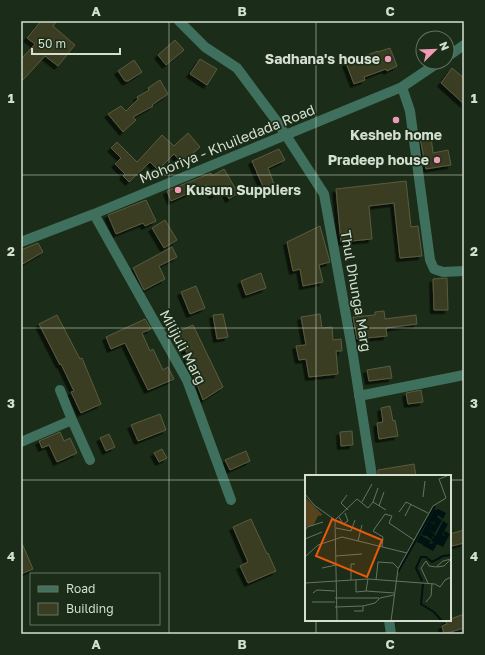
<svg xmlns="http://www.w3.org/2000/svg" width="485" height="655" font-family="'Golos Text',sans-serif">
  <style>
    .building { fill: #3b3d22; stroke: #595c3f; filter: url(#shadow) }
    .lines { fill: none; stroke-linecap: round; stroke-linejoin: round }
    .minor { stroke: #3f705e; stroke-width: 10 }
    .grid { fill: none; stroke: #d4dfd2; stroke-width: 1; stroke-opacity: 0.55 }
    .poi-dot { fill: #f09ab6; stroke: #1b2d18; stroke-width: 1.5 }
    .labels { text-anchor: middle; stroke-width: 3.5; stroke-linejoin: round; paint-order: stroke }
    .poi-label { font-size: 14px; font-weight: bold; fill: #d4dfd2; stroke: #1b2d18; text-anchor: end }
    .street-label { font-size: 14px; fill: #d4dfd2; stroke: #1b2d18 }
    .inset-river { fill: none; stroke: #001212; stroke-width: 2 }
    .inset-road { fill: none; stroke: #657462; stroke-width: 1 }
    .view { fill: #e8590c; fill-opacity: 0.15; stroke: #e8590c; stroke-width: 2 }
    .inset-edge { fill: none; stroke: #d4dfd2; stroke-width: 2 }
    .neatline { fill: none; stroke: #d4dfd2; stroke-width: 1.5 }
    .grid-label { font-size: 13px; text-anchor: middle; font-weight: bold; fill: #d4dfd2 }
  </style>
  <defs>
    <filter id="shadow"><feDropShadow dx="-3.5" dy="3.5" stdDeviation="0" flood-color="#0009"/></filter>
  </defs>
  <rect width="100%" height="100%" fill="#1b2d18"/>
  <path class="building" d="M 41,21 L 57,21 L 53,26 L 75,45 L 58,66 L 45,56 L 21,82 L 21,59 L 35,44 L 27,38 Z
    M 175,40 L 184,50 L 166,65 L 158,55 Z
    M 390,48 L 397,66 L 387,71 L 386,69 L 364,77 L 365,80 L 354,84 L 346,63 L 378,51 L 378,52 Z
    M 200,59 L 217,69 L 207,85 L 190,74 Z
    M 134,60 L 142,72 L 128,81 L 125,81 L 118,71 Z
    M 452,68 L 464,78 L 464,104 L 441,83 Z
    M 160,80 L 168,94 L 152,105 L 153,106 L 133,117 L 136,120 L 123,132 L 108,114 L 121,106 L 126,111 L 138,99 L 137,97 L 149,90 L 148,88 Z
    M 188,133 L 200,147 L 182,163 L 174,154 L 158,170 L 150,162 L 129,182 L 123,176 L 125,174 L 115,164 L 121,158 L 111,148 L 117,142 L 137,162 L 162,135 L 174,146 Z
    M 431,136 L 433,153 L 448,150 L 451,165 L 426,169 L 420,138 Z
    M 279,149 L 285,160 L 268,168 L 274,184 L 264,189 L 252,161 Z
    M 224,169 L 238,193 L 229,199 L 224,190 L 213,195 L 207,185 L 171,201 L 167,191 L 211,173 L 212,176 Z
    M 406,181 L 411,227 L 418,226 L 422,256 L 400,258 L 394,203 L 369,206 L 372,239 L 341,242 L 336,189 Z
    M 146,200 L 156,221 L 145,226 L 143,223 L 116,234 L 108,215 Z
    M 165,220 L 177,240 L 164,248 L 152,228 Z
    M 320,226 L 330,262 L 319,265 L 323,282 L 303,286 L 300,269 L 293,271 L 287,242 Z
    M 38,243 L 43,252 L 21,265 L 21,250 Z
    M 172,247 L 177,257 L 159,266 L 165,279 L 144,290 L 133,268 Z
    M 261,273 L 266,288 L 246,295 L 241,281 Z
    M 447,278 L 448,310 L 434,310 L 433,279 Z
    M 196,286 L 205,308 L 190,314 L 181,292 Z
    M 384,311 L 385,319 L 416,315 L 417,324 L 386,328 L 387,336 L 357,339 L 353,317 L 375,315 L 375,312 Z
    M 223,314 L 228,337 L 217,339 L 213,315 Z
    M 320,314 L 322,328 L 332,327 L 333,340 L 341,339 L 342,351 L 336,351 L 338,374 L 309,377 L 306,359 L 299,360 L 296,346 L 306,345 L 301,317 Z
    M 57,315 L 80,359 L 82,358 L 101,404 L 81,413 L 71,392 L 74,391 L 61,364 L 60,365 L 39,324 Z
    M 145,319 L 151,329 L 142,333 L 150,351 L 153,349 L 163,370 L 168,367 L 174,379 L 148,390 L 125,343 L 111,349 L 106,337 Z
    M 193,325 L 223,387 L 203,400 L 187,358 L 189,357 L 177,332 Z
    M 390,366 L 392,378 L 369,381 L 367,370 Z
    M 421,390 L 423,402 L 408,404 L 406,393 Z
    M 390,406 L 393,421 L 395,420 L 398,436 L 379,439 L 377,423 L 383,422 L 381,408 Z
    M 160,414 L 166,430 L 138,441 L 131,425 Z
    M 352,431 L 353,445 L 341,446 L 340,432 Z
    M 60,432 L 64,441 L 70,438 L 77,453 L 57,462 L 49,445 L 42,448 L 39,441 Z
    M 109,434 L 115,447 L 106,451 L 100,438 Z
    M 162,449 L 167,458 L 159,462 L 154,453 Z
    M 246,451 L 250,461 L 230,470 L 225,460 Z
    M 414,464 L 416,476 L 378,476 L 378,470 Z
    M 251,519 L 267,554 L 268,553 L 276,571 L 248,583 L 240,566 L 248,562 L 233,527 Z
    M 464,530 L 464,543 L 452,546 L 450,534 Z
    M 21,541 L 33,569 L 21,574 Z
    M 464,614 L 464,628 L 444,634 L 442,626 L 447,624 L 445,621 Z"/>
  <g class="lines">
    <path class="minor" d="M 179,21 L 205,47 L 237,68 L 278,123 L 324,194 L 351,343 L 372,476
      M 447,57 L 464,45
      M 402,87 L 410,111 L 430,260 L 434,269 L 443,272 L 464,271
      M 94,214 L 187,380 L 231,500
      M 21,242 L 94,214 L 402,87 L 439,62
      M 60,390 L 72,420
      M 359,396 L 464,375
      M 21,442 L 72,420 L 90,460
      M 389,620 L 391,634"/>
  </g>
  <path class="grid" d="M 169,21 L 169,634M 316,21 L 316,476M 21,175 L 464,175M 21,328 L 464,328M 21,480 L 306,480M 450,480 L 464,480M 316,620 L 316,634"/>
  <g class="poi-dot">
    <circle cx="388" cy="59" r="4"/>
    <circle cx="396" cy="120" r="4"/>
    <circle cx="437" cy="160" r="4"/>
    <circle cx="178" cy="190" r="4"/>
  </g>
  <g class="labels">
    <g class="poi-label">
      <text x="380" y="64">Sadhana's house</text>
      <text x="396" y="140" text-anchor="middle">Kesheb home</text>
      <text x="429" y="165">Pradeep house</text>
      <text x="186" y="195" text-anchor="start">Kusum Suppliers</text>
    </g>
    <g class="street-label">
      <text transform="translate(227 144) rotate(-22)" y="5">Mohoriya - Khuiledada Road</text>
      <text transform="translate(356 291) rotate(80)" y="5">Thul Dhunga Marg</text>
      <text transform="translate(183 347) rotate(62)" y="5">Milijuli Marg</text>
    </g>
  </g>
  <g transform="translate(305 475)">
    <rect width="146" height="146" fill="#1b2d18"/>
    <path d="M 0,22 L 18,40 L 13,41 L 8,51 L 0,51 Z" fill="#57441e"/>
    <path d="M 133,34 L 141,38 L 138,44 L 133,40 L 132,42 L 137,45 L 130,58 L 122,54 L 130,59 L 126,65 L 122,61 L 116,60 L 123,46 L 132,51 L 129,49 L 130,46 L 128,48 L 123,46 L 127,39 L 129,40 L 127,39 L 129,35 ZM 138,46 L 143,49 L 137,60 L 141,61 L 138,59 L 140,56 L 145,59 L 138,72 L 132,69 L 136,62 L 128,76 L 117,70 L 119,66 L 117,69 L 112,67 L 115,60 L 126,66 L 124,69 L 129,68 L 126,66 L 130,60 L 133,61 L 131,60 Z" fill="#001212"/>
    <path class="inset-river" d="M 93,97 L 130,31M 117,106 L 111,93 L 116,82 L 121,82 L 127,87 L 138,81 L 146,80M 118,109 L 116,129 L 129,137 L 137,146"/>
    <path class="inset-road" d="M 0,19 L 9,30 L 30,45 L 32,146M 42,20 L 36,28 L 43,35M 118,22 L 120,6M 57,27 L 67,9M 68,27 L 73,13M 74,31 L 79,17M 94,37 L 101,27 L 123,38M 100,41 L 106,29M 34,42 L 38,49 L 43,46 L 40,38M 30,45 L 52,24 L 63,33 L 68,27 L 81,35M 31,53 L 46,56 L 50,45M 0,56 L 2,52 L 18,47M 0,64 L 17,57M 53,66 L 57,50M 77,72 L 78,62 L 68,56 L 80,39 L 87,41 L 84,48 L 109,65M 31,81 L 57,79M 0,82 L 13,70 L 37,62 L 102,78M 132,92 L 139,91 L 145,85M 17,93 L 31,90M 63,104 L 61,116 L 89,118M 46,105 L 46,89 L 50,89M 51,105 L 51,117 L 61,116M 71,105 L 73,87 L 88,88 L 93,93M 0,108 L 63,104 L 130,109 L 135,112 L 140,105 L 146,102M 123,108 L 116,93 L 121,86 L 124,91 L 131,92 L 138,86 L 146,84M 8,118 L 12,115 L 30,116M 30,123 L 74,123M 7,127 L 30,127M 121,127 L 126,121 L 127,109M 30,132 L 58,131 L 70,128 L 75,123 L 89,120M 49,136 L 58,136 L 58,131M 86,146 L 93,94 L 128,31 L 141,23 L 134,4 L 142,1"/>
    <path class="view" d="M 27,44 L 77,65 L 62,102 L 11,81 Z"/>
    <rect width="146" height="146" class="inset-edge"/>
  </g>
  <rect width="485" height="655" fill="none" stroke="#1b2d18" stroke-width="44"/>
  <rect x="30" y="573" width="130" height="52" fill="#1b2d18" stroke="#657462"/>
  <rect x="38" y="586" width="20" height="6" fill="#3f705e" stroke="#657462"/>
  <text x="66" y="593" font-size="12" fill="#d4dfd2">Road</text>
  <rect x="38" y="603" width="20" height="12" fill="#3b3d22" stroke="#657462"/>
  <text x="66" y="613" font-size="12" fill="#d4dfd2">Building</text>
  <g transform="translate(435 50) rotate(67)"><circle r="19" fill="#1b2d18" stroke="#657462"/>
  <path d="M0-3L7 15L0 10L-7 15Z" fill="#f09ab6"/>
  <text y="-6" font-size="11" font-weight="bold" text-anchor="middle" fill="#d4dfd2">N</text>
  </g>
  <path d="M32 48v6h88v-6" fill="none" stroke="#d4dfd2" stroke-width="2"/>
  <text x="38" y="48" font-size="12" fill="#d4dfd2" stroke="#1b2d18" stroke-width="3" paint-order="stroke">50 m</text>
  <rect x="22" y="22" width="441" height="611" class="neatline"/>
  <g class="grid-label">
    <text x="96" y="16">A</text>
    <text x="242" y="16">B</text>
    <text x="390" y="16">C</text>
    <text x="11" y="103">1</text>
    <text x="474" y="103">1</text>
    <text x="11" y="256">2</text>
    <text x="474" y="256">2</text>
    <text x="11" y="408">3</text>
    <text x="474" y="408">3</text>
    <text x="11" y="561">4</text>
    <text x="474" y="561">4</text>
    <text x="96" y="649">A</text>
    <text x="242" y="649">B</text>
    <text x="390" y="649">C</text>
  </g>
</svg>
